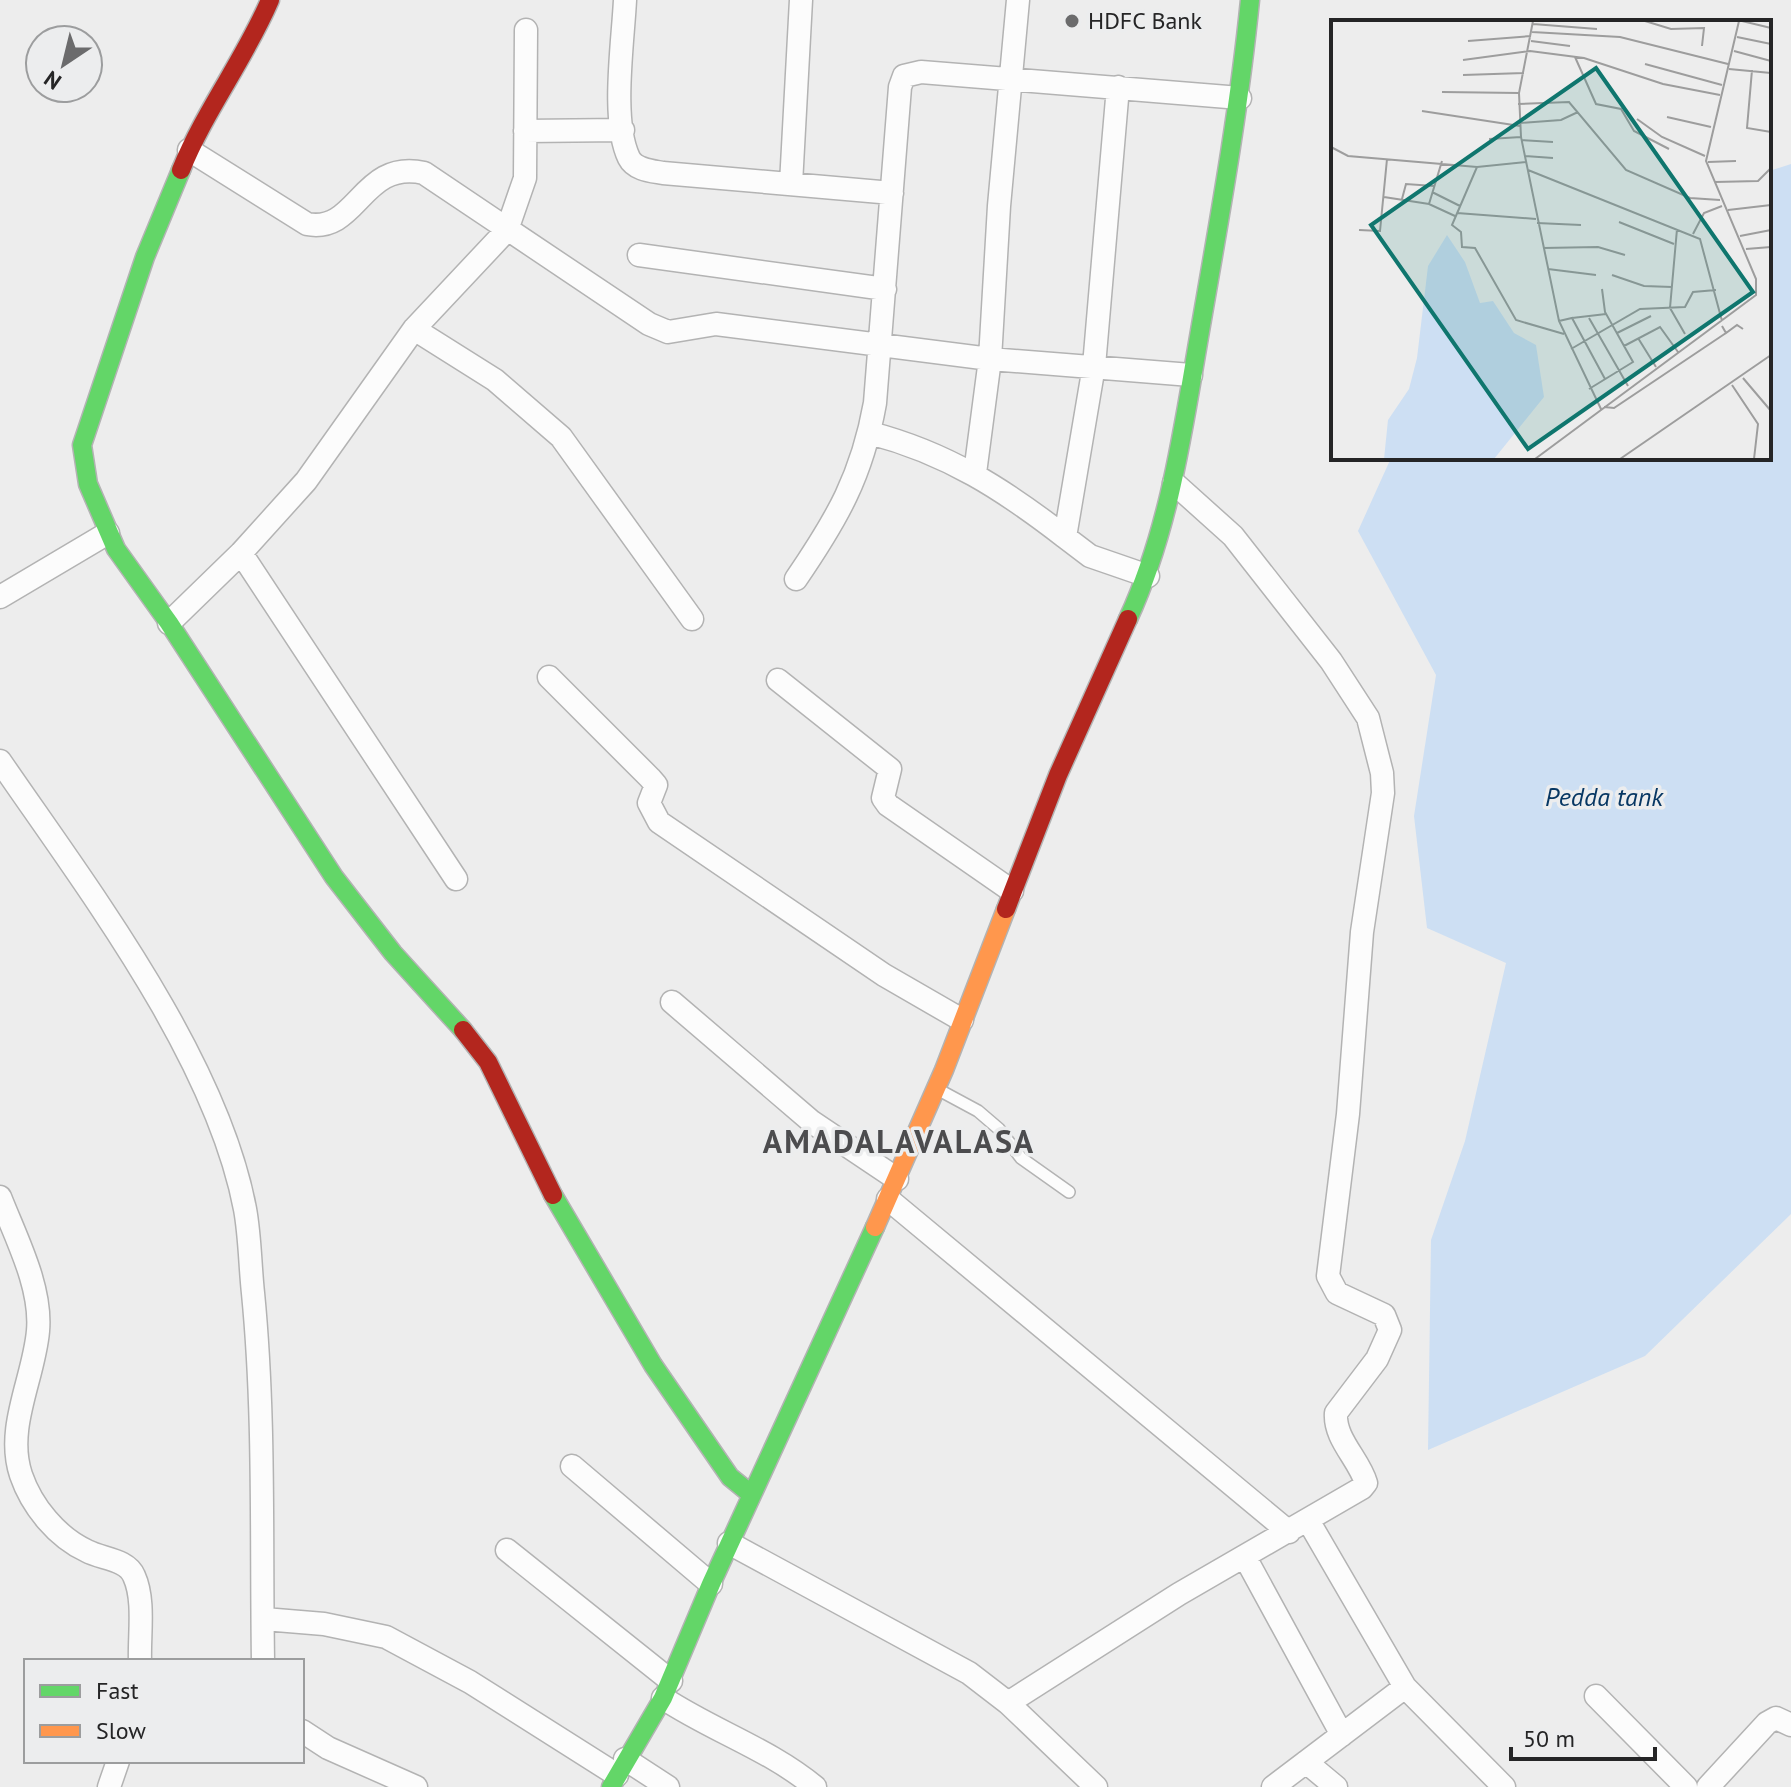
<svg xmlns="http://www.w3.org/2000/svg" width="1791" height="1787" font-family="'PT Sans',sans-serif">
  <style>
    .water { fill: #cddff3 }
    .lines { fill: none; stroke-linecap: round; stroke-linejoin: round }
    .lane-casing { stroke: #b3b3b3; stroke-width: 14 }
    .street-casing { stroke: #b3b3b3; stroke-width: 25 }
    .fast-casing { stroke: #b3b3b3; stroke-width: 21 }
    .slow-casing { stroke: #b3b3b3; stroke-width: 21 }
    .jam-casing { stroke: #b3b3b3; stroke-width: 21 }
    .lane { stroke: #fcfcfc; stroke-width: 11 }
    .street { stroke: #fcfcfc; stroke-width: 22 }
    .fast { stroke: #63d668; stroke-width: 18 }
    .slow { stroke: #ff974d; stroke-width: 18 }
    .jam { stroke: #b3261e; stroke-width: 18 }
    .poi-dot { fill: #6b6b6c; stroke: #ecedee; stroke-width: 3 }
    .labels { text-anchor: middle; stroke-width: 7; stroke-linejoin: round; paint-order: stroke }
    .poi-label { font-size: 24px; fill: #252526; stroke: #ecedee; text-anchor: start }
    .water-label { font-size: 26px; font-style: italic; fill: #073763; stroke: #ecedee }
    .district-label { font-size: 32px; font-weight: bold; letter-spacing: 2px; fill: #4c4c4e; stroke: #ecedee }
    .inset-road { fill: none; stroke: #9d9d9d; stroke-width: 2 }
    .view { fill: #0f766e; fill-opacity: 0.15; stroke: #0f766e; stroke-width: 4 }
    .inset-edge { fill: none; stroke: #252526; stroke-width: 4 }
  </style>
  <rect width="100%" height="100%" fill="#ededed"/>
  <path class="water" d="M 1791,164 L 1791,1214 L 1645,1356 L 1428,1450 L 1431,1240 L 1465,1141 L 1506,963 L 1427,928 L 1414,816 L 1436,675 L 1358,531 L 1391,458 L 1769,458 L 1769,171 Z"/>
  <g class="lines">
    <defs>
      <path id="lane" d="M 939,1090 L 978,1111 L 999,1129 L 1021,1158 L 1069,1192"/>
      <path id="street" d="M 625,0 C 623,42 611,121 629,158 C 635,170 652,171 663,173 L 892,193
        M 1118,87 L 1094,366 L 1065,537 L 1090,556 L 1148,576
        M 525,131 L 623,130
        M 189,150 L 307,224 C 358,234 361,159 424,173 L 649,324 L 668,332 L 716,324 L 990,359 L 1191,375
        M 791,184 L 801,0
        M 639,255 L 885,289
        M 414,329 L 495,380 L 561,437 L 692,619
        M 870,433 C 947,453 1003,489 1065,537
        M 975,473 L 990,359 L 999,206 L 1018,0
        M 241,553 L 456,879
        M 796,579 C 837,519 862,476 875,403 L 900,87 L 904,76 L 921,72 L 1240,98
        M 0,597 L 108,533
        M 169,623 L 241,553 L 306,481 L 414,329 L 507,230 L 525,178 L 526,30
        M 549,677 L 650,778 L 656,785 L 649,803 L 659,822 L 884,975 L 962,1020
        M 778,680 L 890,769 L 883,798 L 888,805 L 1012,891
        M 0,761 C 87,888 216,1056 245,1209 C 250,1236 250,1265 253,1293 C 265,1416 261,1538 263,1661
        M 672,1002 L 812,1122 L 897,1179
        M 0,1197 C 16,1238 42,1287 38,1331 C 34,1378 5,1428 21,1475 C 32,1507 57,1537 87,1551 C 102,1559 127,1559 134,1576 C 145,1600 139,1635 140,1661
        M 888,1199 L 1289,1532
        M 572,1466 L 711,1584
        M 1309,1522 L 1405,1687 L 1504,1787
        M 729,1543 L 969,1673 L 1008,1703 L 1096,1787
        M 507,1550 L 671,1681
        M 1245,1557 L 1342,1735
        M 264,1619 L 324,1624 L 386,1637 L 470,1682 L 617,1775
        M 1596,1696 L 1686,1787
        M 663,1698 C 713,1731 769,1749 815,1787
        M 1008,1703 L 1179,1594 L 1362,1488 L 1366,1483 C 1359,1459 1334,1439 1336,1413 L 1377,1359 L 1390,1330 L 1384,1315 L 1337,1293 L 1328,1276 L 1348,1114 L 1362,932 L 1383,793 L 1382,773 L 1368,718 L 1331,661 L 1233,536 L 1174,483
        M 302,1731 L 328,1748 L 416,1787
        M 625,1759 L 668,1787
        M 1306,1762 L 1336,1787
        M 109,1787 L 118,1761
        M 1273,1787 L 1405,1687
        M 1708,1787 L 1767,1723 L 1776,1718 L 1791,1725"/>
      <path id="fast" d="M 181,170 L 145,257 L 82,445 L 88,484 L 116,549 L 169,623 L 334,877 L 393,953 L 463,1030
        M 1128,619 C 1170,528 1183,429 1200,331 C 1219,221 1239,111 1250,0
        M 553,1195 L 653,1365 L 730,1477 L 752,1495
        M 611,1787 L 663,1698 L 711,1584 L 875,1227"/>
      <path id="slow" d="M 875,1227 L 944,1070 L 1006,909"/>
      <path id="jam" d="M 181,170 C 205,110 245,59 270,0
        M 1006,909 L 1058,775 L 1128,619
        M 463,1030 L 488,1062 L 553,1195"/>
    </defs>
    <use href="#lane" class="lane-casing"/>
    <use href="#street" class="street-casing"/>
    <use href="#fast" class="fast-casing"/>
    <use href="#slow" class="slow-casing"/>
    <use href="#jam" class="jam-casing"/>
    <use href="#lane" class="lane"/>
    <use href="#street" class="street"/>
    <use href="#fast" class="fast"/>
    <use href="#slow" class="slow"/>
    <use href="#jam" class="jam"/>
  </g>
  <circle class="poi-dot" cx="1072" cy="21" r="8"/>
  <g class="labels">
    <g class="poi-label">
      <text x="1088" y="29">HDFC Bank</text>
    </g>
    <g class="water-label">
      <text x="1604" y="806">Pedda tank</text>
    </g>
    <g class="district-label">
      <text x="899" y="1153">AMADALAVALASA</text>
    </g>
  </g>
  <g transform="translate(1331 20)">
    <rect width="440" height="440" fill="#ededed"/>
    <path d="M 116,215 L 134,242 L 149,283 L 162,281 L 183,313 L 205,325 L 213,377 L 163,439 L 53,439 L 57,400 L 78,369 L 86,338 L 97,246 Z" fill="#cddff3"/>
    <path class="inset-road" d="M 202,1 L 188,73 L 190,117 L 228,301 L 270,389M 314,1 L 340,9 L 373,8 L 371,26M 411,1 L 440,8M 202,4 L 266,9M 201,12 L 289,17 L 397,44M 406,17 L 440,24M 137,21 L 200,16M 200,21 L 239,26M 403,31 L 440,41M 244,37 L 265,84 L 290,89 L 303,111 L 338,129M 132,40 L 199,31 L 253,38 L 332,64 L 389,75M 314,44 L 391,65M 398,49 L 440,53M 421,50 L 416,108 L 440,112M 132,55 L 193,53M 111,72 L 188,73M 187,84 L 238,82 L 295,150 L 359,178 L 389,180M 91,91 L 189,106M 336,97 L 380,107M 306,99 L 331,117 L 374,136M 189,103 L 230,100 L 247,92M 158,119 L 190,117M 190,120 L 222,122M 0,127 L 17,136 L 146,147 L 195,142M 194,136 L 222,138M 377,142 L 405,141M 146,147 L 121,205 L 130,212 L 131,227 L 144,228 L 185,300 L 233,314M 197,150 L 369,219 L 391,301M 384,162 L 427,161 L 440,148M 101,172 L 129,186M 53,177 L 98,184 L 124,196M 71,179 L 75,164 L 103,166M 98,184 L 111,141M 397,190 L 440,185M 126,193 L 205,199M 288,202 L 343,224M 206,203 L 250,205M 346,209 L 339,288 L 354,314M 28,210 L 49,211 L 56,139M 362,214 L 373,193 L 391,186M 409,216 L 440,210M 212,228 L 267,227 L 294,235M 415,229 L 440,227M 217,249 L 265,255M 281,255 L 313,266 L 341,267M 241,298 L 275,294M 258,298 L 297,366M 228,301 L 241,298 L 274,359M 391,306 L 395,313 L 406,305 L 412,309M 286,313 L 320,296M 307,318 L 325,347M 293,326 L 329,307 L 347,332M 240,329 L 309,289 L 354,287 L 362,272 L 385,270M 412,358 L 440,391M 401,365 L 427,404 L 423,439M 258,369 L 302,342 L 274,292 L 271,269M 273,387 L 283,388 L 395,313M 204,439 L 425,275 L 425,259 L 375,141 L 408,1M 289,439 L 440,335"/>
    <path class="view" d="M 265,48 L 422,272 L 197,429 L 40,205 Z"/>
    <rect width="440" height="440" class="inset-edge"/>
  </g>
  <rect x="24" y="1659" width="280" height="104" fill="#ecedee" stroke="#9c9d9e" stroke-width="2"/>
  <rect x="40" y="1685" width="40" height="12" fill="#63d668" stroke="#9c9d9e" stroke-width="2"/>
  <text x="96" y="1699" font-size="24" fill="#252526">Fast</text>
  <rect x="40" y="1725" width="40" height="12" fill="#ff974d" stroke="#9c9d9e" stroke-width="2"/>
  <text x="96" y="1739" font-size="24" fill="#252526">Slow</text>
  <g transform="translate(64 64) rotate(215)"><circle r="38" fill="#ecedee" stroke="#9c9d9e" stroke-width="2"/>
  <path d="M0-6L14 30L0 20L-14 30Z" fill="#6b6b6c"/>
  <text y="-12" font-size="22" font-weight="bold" text-anchor="middle" fill="#252526">N</text>
  </g>
  <path d="M1511 1747v12h144v-12" fill="none" stroke="#252526" stroke-width="4"/>
  <text x="1523" y="1747" font-size="24" fill="#252526" stroke="#ecedee" stroke-width="6" paint-order="stroke">50 m</text>
</svg>
